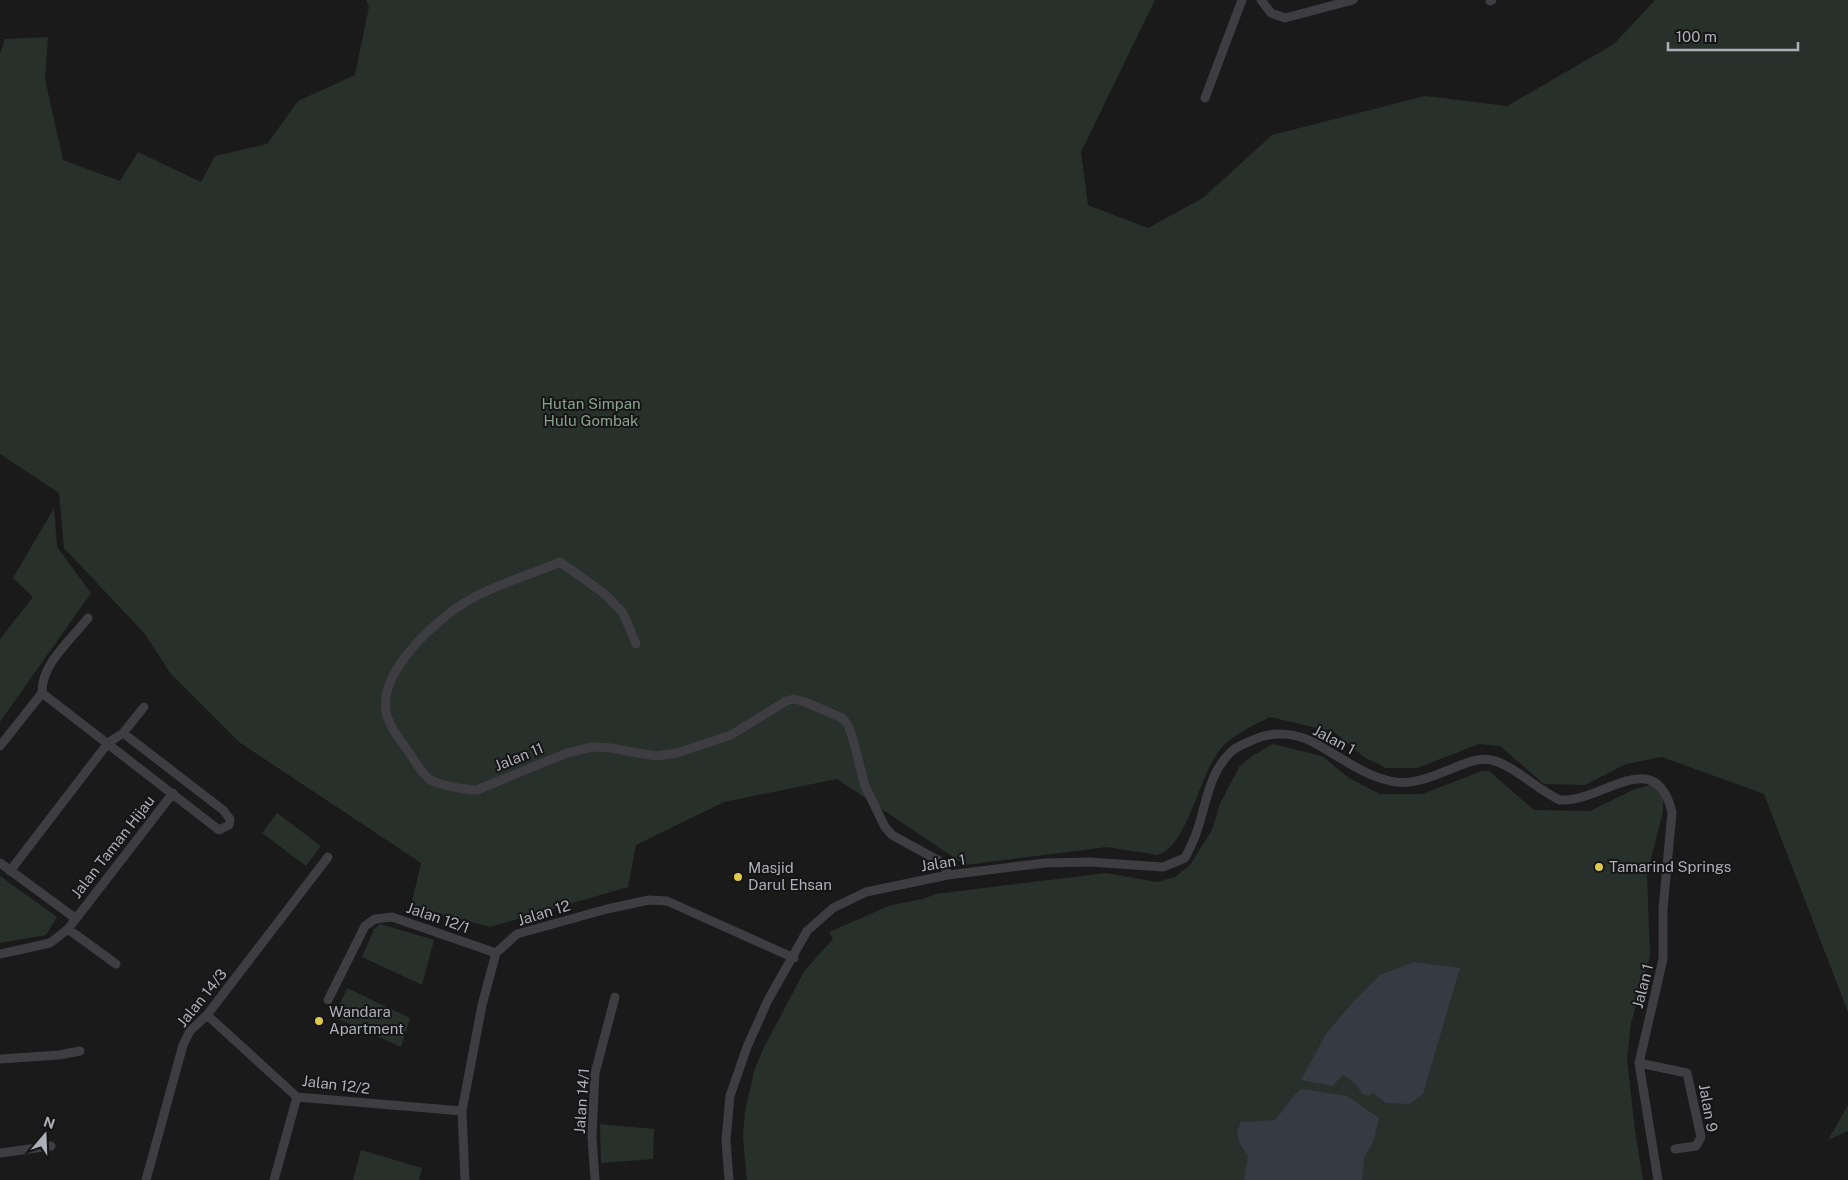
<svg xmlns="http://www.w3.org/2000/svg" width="1848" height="1180" font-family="'Public Sans',sans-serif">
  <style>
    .green { fill: #28302b }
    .water { fill: #353a43 }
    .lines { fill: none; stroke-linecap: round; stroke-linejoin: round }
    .street { stroke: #3d3d42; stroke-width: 9 }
    .poi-dot { fill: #dec94f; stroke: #151516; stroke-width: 2 }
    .labels { text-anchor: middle; stroke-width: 4; stroke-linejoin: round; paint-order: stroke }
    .park-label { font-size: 15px; fill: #87a28e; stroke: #151516 }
    .street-label { font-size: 15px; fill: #aeafb9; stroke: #151516 }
    .poi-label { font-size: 15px; fill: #aeafb9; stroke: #151516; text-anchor: start }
  </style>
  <rect width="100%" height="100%" fill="#1a1a1b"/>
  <path class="green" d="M 366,0 L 1155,0 L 1081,152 L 1088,205 L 1148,228 L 1203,198 L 1272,135 L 1425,96 L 1507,106 L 1614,44 L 1655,0 L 1848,0 L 1848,1012 L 1764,794 L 1662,757 L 1626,764 L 1585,785 L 1544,784 L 1500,746 L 1479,744 L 1417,768 L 1386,768 L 1364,757 L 1334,732 L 1270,717 C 1253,726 1231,735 1219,751 C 1199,776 1187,848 1157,855 L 1107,847 L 965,865 L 837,779 L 724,802 L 636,845 L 628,887 L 490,927 L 411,906 L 421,863 L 239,742 L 170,673 L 145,634 L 64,548 L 59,493 L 0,454 L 0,54 L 5,39 L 48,37 L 45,79 L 63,160 L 120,181 L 138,152 L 201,182 L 215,156 L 267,144 L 298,101 L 355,75 L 369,7 Z
    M 54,508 L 57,547 L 91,593 L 0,722 L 0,639 L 33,597 L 13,578 Z
    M 1273,744 L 1322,756 L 1349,778 L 1380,794 L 1422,794 L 1482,771 L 1489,771 L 1534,810 L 1590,811 L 1635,789 L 1654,784 L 1659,788 L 1663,800 L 1663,812 L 1647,875 L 1650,956 L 1631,1023 L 1627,1058 L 1635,1131 L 1643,1180 L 747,1180 L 743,1137 L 745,1112 L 754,1071 L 764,1047 L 805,970 L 833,939 L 829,932 L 891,905 L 923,899 L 936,894 L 1106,873 L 1157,882 L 1175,877 L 1190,865 L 1212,830 L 1220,804 L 1239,767 L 1252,756 Z
    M 277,813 L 321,846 L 306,866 L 262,833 Z
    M 0,876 L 57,917 L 46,935 L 0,943 Z
    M 380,924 L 434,940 L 422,985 L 362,957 L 374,929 Z
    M 347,988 L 410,1018 L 401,1047 L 334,1017 Z
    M 1848,1105 L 1848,1131 L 1828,1140 Z
    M 600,1124 L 654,1129 L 653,1159 L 601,1163 Z
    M 361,1150 L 422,1168 L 419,1180 L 353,1180 Z"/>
  <path class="water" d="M 1413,962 L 1460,968 L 1423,1094 L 1409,1104 L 1386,1103 L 1373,1093 L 1369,1096 L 1362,1094 L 1356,1084 L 1343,1075 L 1332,1086 L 1301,1080 L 1326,1034 L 1355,1000 L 1380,975 Z
    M 1301,1089 L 1347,1096 L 1379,1118 L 1374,1140 L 1364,1158 L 1362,1180 L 1244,1180 L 1248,1156 L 1240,1144 L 1237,1132 L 1241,1122 L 1275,1120 C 1285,1109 1290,1098 1301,1089 Z"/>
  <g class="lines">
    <path class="street" d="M 1261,0 L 1271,13 L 1285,18 L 1353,0
      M 1490,1 L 1492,0
      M 1205,98 L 1242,0
      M 636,644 L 623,613 L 605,594 L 560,562 C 525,577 483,588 452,611 C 425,632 376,677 387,716 C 391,728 398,738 406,748 C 413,757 420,772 429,779 C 437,785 467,790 477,790 L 567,753 L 592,747 L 610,748 L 656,756 L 677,753 L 731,735 L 786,701 L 794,699 L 805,702 L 842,718 L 848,725 L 852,736 L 865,786 L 885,827 L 892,835 L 943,863 L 948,875
      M 42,693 L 219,830 L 229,825 L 230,819 L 223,810 L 123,733
      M 42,693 C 41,664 71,640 88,618
      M 0,746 L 42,693
      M 0,863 L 75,918
      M 10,871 L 108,743 L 123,733 L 144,707
      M 68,929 L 116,964
      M 0,954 L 50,943 L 68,929 L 173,793
      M 328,1000 L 365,926 L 375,919 L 392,917 L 496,953
      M 207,1015 L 297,1097 L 462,1111
      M 0,1059 L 59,1055 L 80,1051
      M 1639,1063 L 1687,1073 L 1701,1137 L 1696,1146 L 1675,1149
      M 0,1153 L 51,1146
      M 146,1180 L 183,1045 L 190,1031 L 207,1015 L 328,857
      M 274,1180 L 297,1097
      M 465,1180 L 462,1111 L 482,1005 L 496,953 L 517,934 L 607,909 L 649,900 L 667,901 L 794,958
      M 595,1180 L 592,1137 L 595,1073 L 615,997
      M 729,1180 L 726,1140 L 730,1096 L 747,1047 L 768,1000 L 807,931 L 833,908 L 866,892 L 948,875 L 1045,863 L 1089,862 L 1163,867 L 1185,858 C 1189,850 1193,842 1196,834 C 1206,807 1208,773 1231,752 C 1237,746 1247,743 1255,739 C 1273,731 1295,733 1313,742 C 1339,756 1361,774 1390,781 C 1427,790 1465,754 1491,760 C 1514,765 1537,790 1560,800 C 1602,803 1655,743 1672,812 L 1663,909 L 1663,959 L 1639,1063 L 1658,1180"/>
  </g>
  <g class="poi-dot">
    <circle cx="1599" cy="867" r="5"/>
    <circle cx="738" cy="877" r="5"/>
    <circle cx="319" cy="1021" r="5"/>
  </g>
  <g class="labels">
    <g class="park-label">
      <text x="591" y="409">Hutan Simpan<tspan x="591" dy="17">Hulu Gombak</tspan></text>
    </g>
    <g class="street-label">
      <text transform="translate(1334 740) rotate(28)" y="5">Jalan 1</text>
      <text transform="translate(519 757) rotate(-22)" y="5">Jalan 11</text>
      <text transform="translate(113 847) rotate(-52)" y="5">Jalan Taman Hijau</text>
      <text transform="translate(943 863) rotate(-9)" y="5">Jalan 1</text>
      <text transform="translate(544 913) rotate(-17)" y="5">Jalan 12</text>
      <text transform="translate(438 918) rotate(19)" y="5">Jalan 12/1</text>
      <text transform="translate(1643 986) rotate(-76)" y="5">Jalan 1</text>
      <text transform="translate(202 998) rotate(-51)" y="5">Jalan 14/3</text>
      <text transform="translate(336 1085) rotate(7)" y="5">Jalan 12/2</text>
      <text transform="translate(582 1101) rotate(-86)" y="5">Jalan 14/1</text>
      <text transform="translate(1708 1108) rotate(80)" y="5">Jalan 9</text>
    </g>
    <g class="poi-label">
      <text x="1609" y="872">Tamarind Springs</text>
      <text x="748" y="873">Masjid<tspan x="748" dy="17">Darul Ehsan</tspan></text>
      <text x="329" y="1017">Wandara<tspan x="329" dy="17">Apartment</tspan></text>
    </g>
  </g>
  <g transform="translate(45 1135) rotate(19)" stroke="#151516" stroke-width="4" paint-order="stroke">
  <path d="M0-4L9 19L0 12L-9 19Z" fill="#aeafb9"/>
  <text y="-8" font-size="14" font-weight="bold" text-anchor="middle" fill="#aeafb9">N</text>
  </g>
  <path d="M1668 42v8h130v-8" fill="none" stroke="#aeafb9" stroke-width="2.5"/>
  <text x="1676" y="42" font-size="15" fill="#aeafb9" stroke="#151516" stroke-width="4" paint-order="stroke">100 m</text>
</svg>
